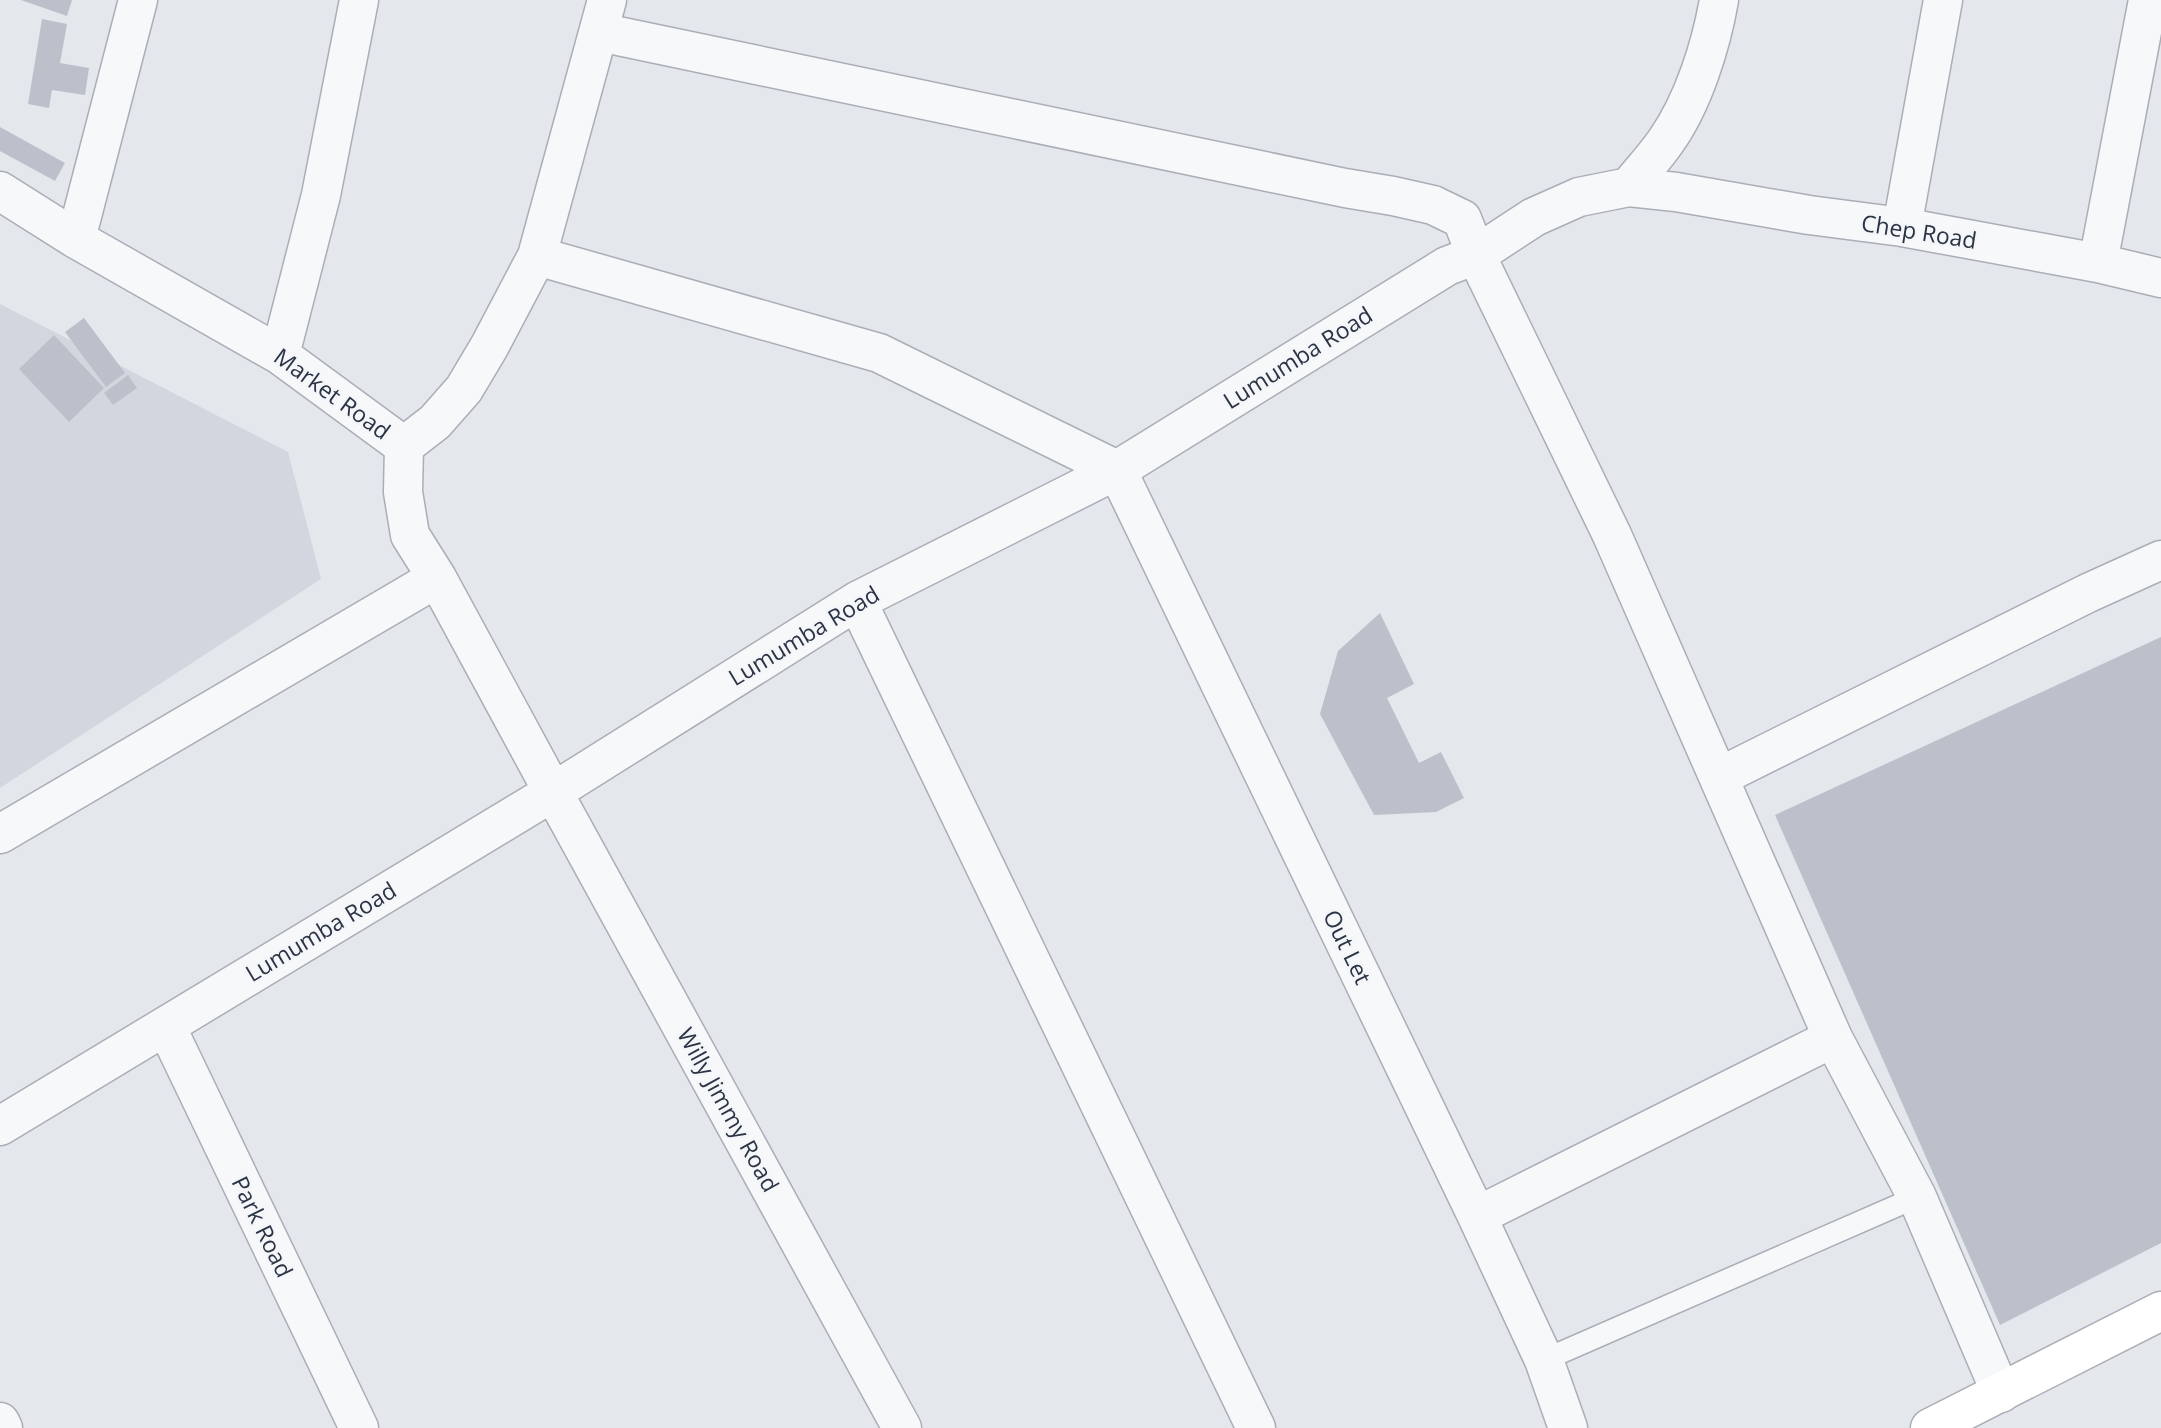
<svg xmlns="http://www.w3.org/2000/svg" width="2161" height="1428" font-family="'Open Sans',sans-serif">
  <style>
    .built { fill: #d2d6de }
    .building { fill: #bbc0ca }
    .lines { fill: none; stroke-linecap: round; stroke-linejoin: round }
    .service-casing { stroke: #a9aeb7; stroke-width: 24 }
    .minor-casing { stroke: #a9aeb7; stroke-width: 41 }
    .secondary-casing { stroke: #a9aeb7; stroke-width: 41 }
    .service { stroke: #f7f8fa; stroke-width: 21 }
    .minor { stroke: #f7f8fa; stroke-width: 38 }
    .secondary { stroke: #fff; stroke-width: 38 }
    .labels { text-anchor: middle; stroke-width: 5; stroke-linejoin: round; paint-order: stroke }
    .street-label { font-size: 23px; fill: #2b3445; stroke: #f4f6f9 }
  </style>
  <rect width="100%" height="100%" fill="#e4e7ec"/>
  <path class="built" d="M 0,304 L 288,452 L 321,579 L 0,788 Z"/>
  <path class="building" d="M 21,0 L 72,0 L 67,16 Z
    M 42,19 L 67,24 L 60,63 L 89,68 L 85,95 L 52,90 L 49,108 L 28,104 Z
    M 0,127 L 65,163 L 55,181 L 0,151 Z
    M 84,318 L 125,373 L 106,387 L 65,332 Z
    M 54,335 L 104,388 L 69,422 L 19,369 Z
    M 128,375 L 137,388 L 113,405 L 104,393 Z
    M 1380,613 L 1414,684 L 1387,698 L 1419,763 L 1441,752 L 1464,798 L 1436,812 L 1374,815 L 1320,714 L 1338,651 Z
    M 2161,637 L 2161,1243 L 2000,1325 L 1775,815 Z"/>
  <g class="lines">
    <defs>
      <path id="service" d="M 1544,1360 L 1917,1197"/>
      <path id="minor" d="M 599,32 L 1345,188 L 1393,196 L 1433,205 L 1462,219 L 1476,255 L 1612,535 L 1833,1038 L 1917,1197 L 2001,1393
        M 1629,187 C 1641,172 1655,157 1666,141 C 1693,103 1711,46 1719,0
        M 0,191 L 76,239 L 280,355 L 404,446 L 403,492 L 410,535 L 437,578 L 553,792 L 902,1428
        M 1902,227 L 1943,0
        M 76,239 L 138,0
        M 537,256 L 879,353 L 1117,470 L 1477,1216 L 1544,1360 L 1568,1428
        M 2098,263 L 2148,0
        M 280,355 L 321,195 L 359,0
        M 404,446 L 435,422 L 464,389 L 489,347 L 537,256 L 607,0
        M 857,601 L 1256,1428
        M 1719,777 L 2088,593 L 2161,560
        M 0,834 L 437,578
        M 166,1026 L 359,1428
        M 0,1126 L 553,792 L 857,601 L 1117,470 L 1447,266 L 1476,255 L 1534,217 L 1579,197 L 1629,187 L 1676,192 L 1809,215 L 1902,227 L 2098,263 L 2161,278
        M 1477,1216 L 1833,1038
        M 0,1422 L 3,1428"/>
      <path id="secondary" d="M 1930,1428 L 2161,1311"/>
    </defs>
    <use href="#service" class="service-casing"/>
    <use href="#minor" class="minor-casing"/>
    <use href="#secondary" class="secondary-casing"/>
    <use href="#service" class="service"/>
    <use href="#minor" class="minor"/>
    <use href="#secondary" class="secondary"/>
  </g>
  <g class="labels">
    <g class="street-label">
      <text transform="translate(1919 232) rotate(9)" y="8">Chep Road</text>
      <text transform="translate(1298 358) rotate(-32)" y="8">Lumumba Road</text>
      <text transform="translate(332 394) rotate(36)" y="8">Market Road</text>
      <text transform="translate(804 636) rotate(-31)" y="8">Lumumba Road</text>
      <text transform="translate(321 932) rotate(-31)" y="8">Lumumba Road</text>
      <text transform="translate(1347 947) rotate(64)" y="8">Out Let</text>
      <text transform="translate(728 1110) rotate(61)" y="8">Willy Jimmy Road</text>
      <text transform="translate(262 1227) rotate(64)" y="8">Park Road</text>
    </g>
  </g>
</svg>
